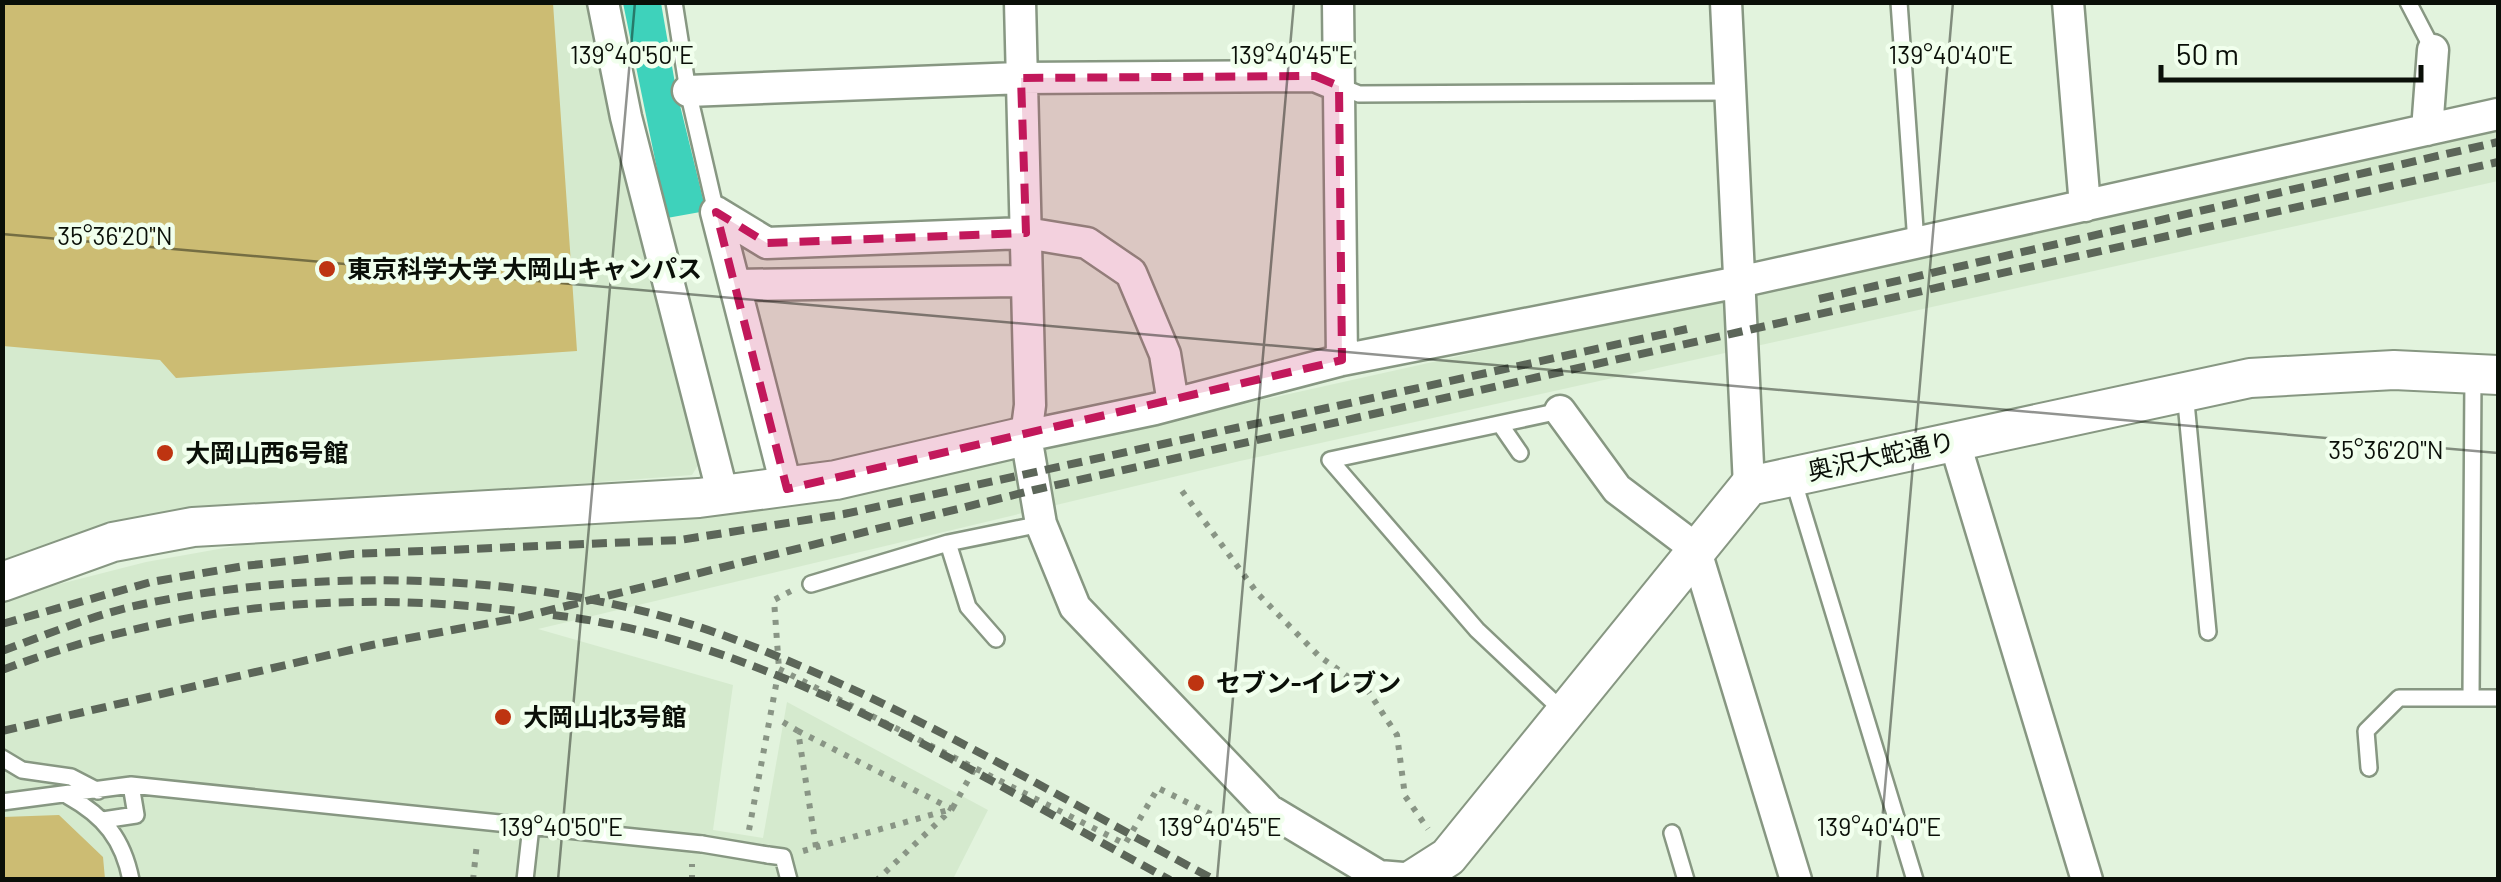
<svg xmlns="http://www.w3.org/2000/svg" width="2501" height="882" font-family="Barlow,'Noto Sans JP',sans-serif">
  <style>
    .built { fill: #d5eace }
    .green { fill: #ccbc73 }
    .water { fill: #3ed2bb }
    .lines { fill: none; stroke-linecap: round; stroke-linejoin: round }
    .service-casing { stroke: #879782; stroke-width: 20 }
    .minor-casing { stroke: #879782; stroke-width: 35 }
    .tertiary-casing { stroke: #879782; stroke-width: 42 }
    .path { stroke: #899585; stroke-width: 6; stroke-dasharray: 5 8; stroke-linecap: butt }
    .service { stroke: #fff; stroke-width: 15 }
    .minor { stroke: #fff; stroke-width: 30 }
    .tertiary { stroke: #fff; stroke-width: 38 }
    .rail { stroke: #5c6659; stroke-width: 8; stroke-dasharray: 15 8; stroke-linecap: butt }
    .service-bridge-casing { stroke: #879782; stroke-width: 20; stroke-linecap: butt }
    .service-bridge { stroke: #fff; stroke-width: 15 }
    .marked { fill: #c2185b; fill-opacity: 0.2; stroke: #c2185b; stroke-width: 8; stroke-dasharray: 20 12; stroke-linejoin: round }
    .ticks { fill: none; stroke: #0a0f08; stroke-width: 2.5; stroke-opacity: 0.45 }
    .poi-dot { fill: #be3411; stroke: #f1ffed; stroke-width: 4 }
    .labels { text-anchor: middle; stroke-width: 9; stroke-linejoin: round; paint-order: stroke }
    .poi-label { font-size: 25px; font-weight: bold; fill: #0a0f08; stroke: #f1ffed; text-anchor: start }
    .street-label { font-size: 25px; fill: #0a0f08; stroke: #f1ffed }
    .ticks-label { font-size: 25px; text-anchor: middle; fill: #0a0f08; stroke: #f1ffed; stroke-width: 9; stroke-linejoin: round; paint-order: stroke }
  </style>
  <rect width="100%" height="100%" fill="#e2f3dd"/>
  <path class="built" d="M 2,3 L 592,3 L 644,246 L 700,462 L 692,475 L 223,511 L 3,565 Z
    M 2498,125 L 2498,181 L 1240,461 L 538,629 L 733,685 L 713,830 L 763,838 L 787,702 L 988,810 L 953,879 L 3,879 L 2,602 L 52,586 L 146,562 L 241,545 L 350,533 L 678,520 L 840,494 Z"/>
  <path class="green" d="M 2,3 L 553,3 L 577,351 L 176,378 L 160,360 L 3,346 Z
    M 59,815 L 103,857 L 105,879 L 3,879 L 3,817 Z"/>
  <path class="water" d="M 623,3 L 661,3 L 676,89 L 706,211 L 667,218 Z"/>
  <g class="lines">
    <defs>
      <path id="service" d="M 674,2 L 688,91 L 716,212
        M 1899,2 L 1916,243
        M 2408,2 L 2433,50
        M 1339,86 L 1359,94 L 1730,92
        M 2185,392 L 2208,632
        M 1560,411 L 1330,460 L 1477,630 L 1564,712
        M 1500,424 L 1520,453
        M 1793,479 L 1915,880
        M 948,543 L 968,607 L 996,639
        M 811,584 L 948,543 L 1041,524
        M 2471,698 L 2473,374
        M 2,758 L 22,770 L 71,777 L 98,791
        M 2369,768 L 2366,731 L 2399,698 L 2498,698
        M 68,796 C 104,816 123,839 131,880
        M 2,802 L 131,785 L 702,844
        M 103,820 L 136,815 L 131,785
        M 1672,833 L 1686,880
        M 768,855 L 783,857 L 789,880
        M 525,880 L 531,826"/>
      <path id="minor" d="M 603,2 L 626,117 L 723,495
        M 1020,2 L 1030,405 L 1026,436 L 1041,524 L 1075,607 L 1269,810 L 1379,876 L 1427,880
        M 1338,2 L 1342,360
        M 1726,2 L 1749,486
        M 2068,2 L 2085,206
        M 688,91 L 1021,78 L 1315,76 L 1339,86
        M 2427,130 L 2433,50
        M 716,212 L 767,243 L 1026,233 L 1087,243 L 1131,273 L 1165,354 L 1173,403
        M 716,212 L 787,489
        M 737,285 L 1025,281
        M 1560,411 L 1617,489 L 1695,548 L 1796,880
        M 1026,436 L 1155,409 L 1342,360 L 1739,282 L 2498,114
        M 1954,440 L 2087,880"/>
      <path id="tertiary" d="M 2,582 L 113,542 L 193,527 L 699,498 L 836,480 L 1026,436
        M 1412,880 L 1448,857 L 1749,486 L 2250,378 L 2394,370 L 2498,375"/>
    </defs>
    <use href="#service" class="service-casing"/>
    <use href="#minor" class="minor-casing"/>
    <use href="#tertiary" class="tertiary-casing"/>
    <path class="path" d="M 1182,491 L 1258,594 L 1319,656 L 1368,691 L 1397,735 L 1405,796 L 1428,829
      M 779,669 L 1125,844 L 1158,788 L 1239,828
      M 783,722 L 798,731
      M 749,830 L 779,669 L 774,600 L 791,591
      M 816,847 L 798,731 L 952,809 L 877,880
      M 803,851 L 952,809 L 976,766
      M 473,880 L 477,843
      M 692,880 L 692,864"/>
    <use href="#service" class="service"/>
    <use href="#minor" class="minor"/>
    <use href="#tertiary" class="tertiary"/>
    <path class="rail" d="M 1819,299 L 2498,142
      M 553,615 C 776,641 976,776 1170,880
      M 2,624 L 151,582 L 244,566 L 352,554 L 680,540 L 844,514 L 1687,329
      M 2,651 C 46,635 93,615 139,605 C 322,565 551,572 728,637 C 898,700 1056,796 1215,880
      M 2,670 C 173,606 338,589 518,611
      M 2,731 L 372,645 L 522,617 L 1034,490 L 2498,162"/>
    <defs>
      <path id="service-bridge" d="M 702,844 L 768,855"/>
    </defs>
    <use href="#service-bridge" class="service-bridge-casing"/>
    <use href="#service-bridge" class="service-bridge"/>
  </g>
  <path class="marked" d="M 1315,76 L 1339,86 L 1342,360 L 787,489 L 716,212 L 767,243 L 1026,233 L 1021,78 Z"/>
  <path class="ticks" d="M 2,234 L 2498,453M 558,880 L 635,2M 1217,880 L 1294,2M 1877,880 L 1953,2"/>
  <g class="poi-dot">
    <circle cx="327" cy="269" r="10"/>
    <circle cx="165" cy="453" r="10"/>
    <circle cx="1196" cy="683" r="10"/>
    <circle cx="503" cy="717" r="10"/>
  </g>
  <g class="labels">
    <g class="poi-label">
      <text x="347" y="278">東京科学大学 大岡山キャンパス</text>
      <text x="185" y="462">大岡山西6号館</text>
      <text x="1216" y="692">セブン-イレブン</text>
      <text x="523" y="726">大岡山北3号館</text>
    </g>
    <g class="street-label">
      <text transform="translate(1881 456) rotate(-12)" y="9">奥沢大蛇通り</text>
    </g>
  </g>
  <g class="ticks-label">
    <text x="632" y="64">139°40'50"E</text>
    <text x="1292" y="64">139°40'45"E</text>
    <text x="1951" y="64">139°40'40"E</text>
    <text x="115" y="245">35°36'20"N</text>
    <text x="2386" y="459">35°36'20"N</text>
    <text x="561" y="836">139°40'50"E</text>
    <text x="1220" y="836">139°40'45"E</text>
    <text x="1879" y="836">139°40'40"E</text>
  </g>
  <rect width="2501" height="882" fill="none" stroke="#0a0f08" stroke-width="10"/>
  <path d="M2161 65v15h260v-15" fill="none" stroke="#0a0f08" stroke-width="5"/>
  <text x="2176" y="65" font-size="30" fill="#0a0f08" stroke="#f1ffed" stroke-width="8" paint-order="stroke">50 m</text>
</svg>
